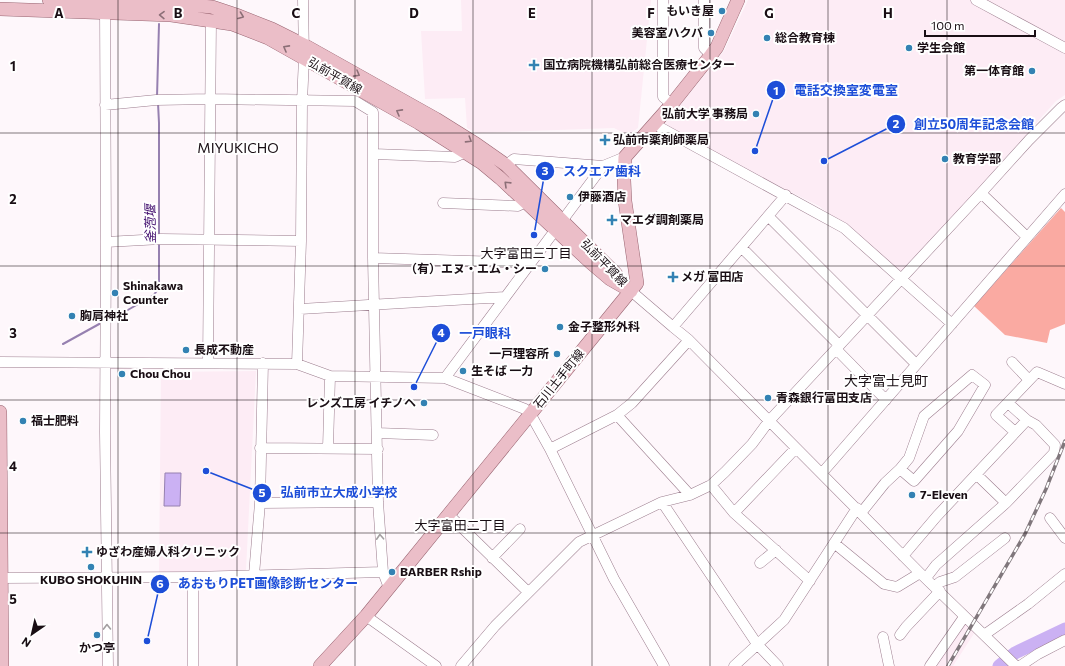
<svg xmlns="http://www.w3.org/2000/svg" width="1065" height="666" font-family="Commissioner,'Noto Sans JP',sans-serif">
  <style>
    .built { fill: #fdecf5 }
    .forest { fill: #faaaa2 }
    .water { fill: #cbb1f3; stroke: #9680b0 }
    .lines { fill: none; stroke-linecap: round; stroke-linejoin: round }
    .stream { stroke: #9680b0; stroke-width: 2 }
    .river { stroke: #cbb1f3; stroke-width: 13 }
    .minor-casing { stroke: #9c7d8e; stroke-width: 11 }
    .major-casing { stroke: #986471; stroke-width: 14 }
    .minor { stroke: #fff; stroke-width: 10 }
    .major { stroke: #ebbec8; stroke-width: 13 }
    .rail-casing { stroke: #80777c; stroke-width: 3.5 }
    .rail { stroke: #fff; stroke-width: 2; stroke-dasharray: 6; stroke-linecap: butt }
    .oneway { stroke: #8c6f77 }
    .oneway2 { stroke: #a39fa1 }
    .grid { fill: none; stroke: #190e14; stroke-width: 1; stroke-opacity: 0.55 }
    .poi-dot { fill: #3382b3; stroke: #fff; stroke-width: 1.5 }
    .labels { text-anchor: middle; stroke-width: 4; stroke-linejoin: round; paint-order: stroke }
    .poi-label { font-size: 12px; font-weight: bold; fill: #190e14; stroke: #fff; text-anchor: start }
    .street-label { font-size: 12px; fill: #190e14; stroke: #fff }
    .water-label { font-size: 13px; font-style: italic; fill: #430f6f; stroke: #fff }
    .neighbourhood-label { font-size: 13px; fill: #190e14; stroke: #fff }
    .quarter-label { font-size: 14px; fill: #190e14; stroke: #fff }
    .grid-label { font-size: 13px; text-anchor: middle; font-weight: bold; fill: #190e14; stroke: #fff; stroke-width: 4; stroke-linejoin: round; paint-order: stroke }
    .leader { fill: none; stroke: #1d4ed8; stroke-width: 1.5 }
    .callout-dot { fill: #1d4ed8; stroke: #fff; stroke-width: 1.5 }
    .mark-label { font-size: 12px; text-anchor: middle; font-weight: bold; fill: #fff }
    .callout-label { font-size: 13px; text-anchor: middle; font-weight: bold; fill: #1d4ed8; stroke: #fff; stroke-width: 4; stroke-linejoin: round; paint-order: stroke }
  </style>
  <rect width="100%" height="100%" fill="#fef7fb"/>
  <path class="built" d="M 461,0 L 651,0 L 638,128 L 628,135 L 614,128 L 477,133 L 467,128 L 465,98 L 425,99 L 421,31 L 462,31 Z
    M 748,0 L 1065,0 L 1065,95 L 1056,101 L 902,274 L 819,206 L 707,151 L 664,125 L 724,51 Z
    M 256,371 L 246,570 L 197,573 L 159,573 L 161,372 Z
    M 963,621 L 975,632 L 953,666 L 937,666 Z"/>
  <path class="forest" d="M 1061,208 L 1065,212 L 1065,324 L 1050,330 L 1047,343 L 1005,335 L 974,306 Z"/>
  <path class="water" d="M 165,473 L 181,473 L 180,506 L 164,506 Z"/>
  <g class="lines">
    <path class="stream" d="M 157,97 L 159,24
      M 158,103 L 159,123 L 159,236
      M 112,319 L 154,295 L 159,287 L 159,242
      M 63,344 L 101,323"/>
    <path class="river" d="M 999,666 L 1015,653 L 1065,629"/>
    <defs>
      <path id="minor" d="M 663,0 L 663,97 L 672,104
        M 704,0 L 704,48 L 711,55
        M 976,0 L 1065,48
        M 105,6 L 106,242 L 105,432 L 108,666
        M 105,105 L 156,100 L 210,99 L 355,101 L 373,112 L 373,258 L 378,502 L 383,572 L 389,588
        M 654,124 L 844,228 L 952,324
        M 374,154 L 455,157 L 466,152
        M 506,165 L 514,159 L 603,166
        M 981,193 L 1027,237
        M 443,203 L 518,206 L 525,202
        M 768,216 L 916,364
        M 106,242 L 161,239 L 301,241
        M 742,248 L 839,345
        M 373,258 L 531,263
        M 631,291 L 673,327 L 689,340 L 920,573 L 1016,666
        M 300,309 L 505,297
        M 673,327 L 786,195
        M 836,349 L 886,400
        M 0,362 L 297,364 L 330,376 L 445,378 L 525,409 L 531,415 L 550,449 L 614,579 L 664,666
        M 1012,362 L 1029,380
        M 208,363 L 211,20
        M 297,364 L 301,241 L 302,102 L 304,58 L 303,0
        M 445,378 L 603,166 L 625,157
        M 617,415 L 690,495
        M 1015,432 L 996,415 L 1037,372 L 1065,384
        M 377,433 L 433,435
        M 260,448 L 378,449
        M 328,448 L 330,376
        M 550,449 L 617,415 L 632,403 L 689,340
        M 822,473 L 1065,194
        M 711,485 L 734,513 L 810,581
        M 662,502 L 757,644 L 778,666
        M 260,503 L 378,502
        M 1006,503 L 1054,453 L 1055,445 L 1036,425 L 1027,420 L 1008,403
        M 734,513 L 796,448
        M 861,513 L 885,483 L 900,469 L 909,458 L 924,416 L 972,375 L 985,385 L 958,431 L 914,481 L 900,469
        M 449,515 L 528,592
        M 1050,518 L 1065,538
        M 834,543 L 884,584 L 897,587 L 920,573
        M 903,556 L 937,516 L 1027,420
        M 492,558 L 520,529
        M 760,563 L 776,550
        M 254,575 L 260,503 L 263,363
        M 193,577 L 193,666
        M 0,578 L 193,577 L 383,572
        M 926,578 L 936,565 L 1006,503 L 976,474
        M 935,586 L 940,582 L 955,577 L 1005,538
        M 366,616 L 436,666
        M 900,635 L 906,627 L 940,591
        M 984,635 L 1028,604 L 1065,574
        M 883,637 L 889,666
        M 461,666 L 495,626 L 579,542 L 662,502 L 690,495 L 711,485 L 725,472 L 752,444 L 769,421 L 981,193 L 1029,140 L 1061,108 L 1065,105
        M 734,666 L 784,620 L 857,508
        M 930,666 L 964,617
        M 1020,666 L 1038,654 L 1065,640"/>
      <path id="major" d="M 49,0 L 74,2 L 169,3 L 212,7 L 239,16 L 272,29 L 304,45 L 436,119 L 476,144 L 506,165 L 616,274
        M 0,9 L 171,15 L 232,24 L 268,38 L 419,123 L 482,163 L 500,178 L 590,262 L 610,279 L 631,291
        M 0,412 L 2,666
        M 320,666 L 366,616 L 637,283 L 625,201 L 624,180 L 625,157 L 672,104 L 711,55 L 717,47 L 738,0"/>
    </defs>
    <use href="#minor" class="minor-casing"/>
    <use href="#major" class="major-casing"/>
    <use href="#minor" class="minor"/>
    <use href="#major" class="major"/>
    <defs>
      <path id="rail" d="M 948,666 L 1025,534 L 1046,489 L 1065,441"/>
    </defs>
    <use href="#rail" class="rail-casing"/>
    <use href="#rail" class="rail"/>
  </g>
  <defs><path id="oneway-chevron" d="M-2-3.5L2.5 0L-2 3.5" fill="none" stroke-width="1.6" stroke-linecap="round" stroke-linejoin="round"/></defs>
  <g class="oneway">
    <use href="#oneway-chevron" transform="translate(162 15) rotate(-179)"/>
    <use href="#oneway-chevron" transform="translate(241 16) rotate(21)"/>
    <use href="#oneway-chevron" transform="translate(286 48) rotate(-151)"/>
    <use href="#oneway-chevron" transform="translate(357 74) rotate(29)"/>
    <use href="#oneway-chevron" transform="translate(399 112) rotate(-151)"/>
    <use href="#oneway-chevron" transform="translate(469 140) rotate(32)"/>
    <use href="#oneway-chevron" transform="translate(507 184) rotate(-136)"/>
  </g>
  <g class="oneway2">
    <use href="#oneway-chevron" transform="translate(380 537) rotate(-93)"/>
    <use href="#oneway-chevron" transform="translate(107 627) rotate(-91)"/>
  </g>
  <path class="grid" d="M 118,0 L 118,666M 237,0 L 237,666M 355,0 L 355,666M 473,0 L 473,666M 592,0 L 592,666M 710,0 L 710,666M 828,0 L 828,666M 947,0 L 947,666M 0,133 L 1065,133M 0,266 L 1065,266M 0,400 L 1065,400M 0,533 L 1065,533"/>
  <g class="poi-dot">
    <circle cx="722" cy="11" r="4"/>
    <circle cx="711" cy="33" r="4"/>
    <circle cx="767" cy="38" r="4"/>
    <circle cx="909" cy="48" r="4"/>
    <path d="M532 59h4v4h4v4h-4v4h-4v-4h-4v-4h4z"/>
    <circle cx="1032" cy="71" r="4"/>
    <circle cx="756" cy="114" r="4"/>
    <path d="M603 134h4v4h4v4h-4v4h-4v-4h-4v-4h4z"/>
    <circle cx="945" cy="159" r="4"/>
    <circle cx="570" cy="197" r="4"/>
    <path d="M610 214h4v4h4v4h-4v4h-4v-4h-4v-4h4z"/>
    <circle cx="545" cy="269" r="4"/>
    <path d="M671 271h4v4h4v4h-4v4h-4v-4h-4v-4h4z"/>
    <circle cx="115" cy="293" r="4"/>
    <circle cx="72" cy="316" r="4"/>
    <circle cx="560" cy="327" r="4"/>
    <circle cx="186" cy="350" r="4"/>
    <circle cx="557" cy="354" r="4"/>
    <circle cx="463" cy="371" r="4"/>
    <circle cx="122" cy="374" r="4"/>
    <circle cx="768" cy="398" r="4"/>
    <circle cx="424" cy="403" r="4"/>
    <circle cx="23" cy="421" r="4"/>
    <circle cx="912" cy="495" r="4"/>
    <path d="M85 546h4v4h4v4h-4v4h-4v-4h-4v-4h4z"/>
    <circle cx="91" cy="567" r="4"/>
    <circle cx="392" cy="572" r="4"/>
    <circle cx="97" cy="635" r="4"/>
  </g>
  <g class="labels">
    <g class="poi-label">
      <text x="714" y="15" text-anchor="end">もいき屋</text>
      <text x="703" y="37" text-anchor="end">美容室ハクバ</text>
      <text x="775" y="42">総合教育棟</text>
      <text x="917" y="52">学生会館</text>
      <text x="543" y="69">国立病院機構弘前総合医療センター</text>
      <text x="1024" y="75" text-anchor="end">第一体育館</text>
      <text x="748" y="118" text-anchor="end">弘前大学 事務局</text>
      <text x="613" y="144">弘前市薬剤師薬局</text>
      <text x="953" y="163">教育学部</text>
      <text x="578" y="201">伊藤酒店</text>
      <text x="620" y="224">マエダ調剤薬局</text>
      <text x="537" y="273" text-anchor="end">（有）エヌ・エム・シー</text>
      <text x="681" y="281">メガ 富田店</text>
      <text x="123" y="290">Shinakawa<tspan x="123" dy="14">Counter</tspan></text>
      <text x="80" y="320">胸肩神社</text>
      <text x="568" y="331">金子整形外科</text>
      <text x="194" y="354">長成不動産</text>
      <text x="549" y="358" text-anchor="end">一戸理容所</text>
      <text x="471" y="375">生そば 一力</text>
      <text x="130" y="378">Chou Chou</text>
      <text x="776" y="402">青森銀行富田支店</text>
      <text x="416" y="407" text-anchor="end">レンズ工房 イチノヘ</text>
      <text x="31" y="425">福士肥料</text>
      <text x="920" y="499">7-Eleven</text>
      <text x="96" y="556">ゆざわ産婦人科クリニック</text>
      <text x="400" y="576">BARBER Rship</text>
      <text x="91" y="584" text-anchor="middle">KUBO SHOKUHIN</text>
      <text x="97" y="652" text-anchor="middle">かつ亭</text>
    </g>
    <g class="street-label">
      <text transform="translate(335 76) rotate(30)" y="4">弘前平賀線</text>
      <text transform="translate(604 263) rotate(46)" y="4">弘前平賀線</text>
      <text transform="translate(559 379) rotate(-51)" y="4">石川土手町線</text>
    </g>
    <g class="water-label">
      <text transform="translate(150 224) rotate(-91)" y="5">釜萢堰</text>
    </g>
    <g class="neighbourhood-label">
      <text x="526" y="258">大字富田三丁目</text>
      <text x="460" y="530">大字富田二丁目</text>
    </g>
    <g class="quarter-label">
      <text x="238" y="153">MIYUKICHO</text>
      <text x="886" y="386">大字富士見町</text>
    </g>
  </g>
  <g class="grid-label">
    <text x="59" y="18">A</text>
    <text x="178" y="18">B</text>
    <text x="296" y="18">C</text>
    <text x="414" y="18">D</text>
    <text x="532" y="18">E</text>
    <text x="651" y="18">F</text>
    <text x="769" y="18">G</text>
    <text x="888" y="18">H</text>
    <text x="13" y="71">1</text>
    <text x="13" y="204">2</text>
    <text x="13" y="338">3</text>
    <text x="13" y="471">4</text>
    <text x="13" y="604">5</text>
  </g>
  <path class="leader" d="M755 151L776 90M824 161L896 124M534 235L545 171M414 387L441 333M206 471L262 493M147 641L160 584"/>
  <g class="callout-dot">
    <circle cx="755" cy="151" r="4"/>
    <circle cx="824" cy="161" r="4"/>
    <circle cx="534" cy="235" r="4"/>
    <circle cx="414" cy="387" r="4"/>
    <circle cx="206" cy="471" r="4"/>
    <circle cx="147" cy="641" r="4"/>
    <circle cx="776" cy="90" r="10"/>
    <circle cx="896" cy="124" r="10"/>
    <circle cx="545" cy="171" r="10"/>
    <circle cx="441" cy="333" r="10"/>
    <circle cx="262" cy="493" r="10"/>
    <circle cx="160" cy="584" r="10"/>
  </g>
  <g class="mark-label">
    <text x="776" y="95">1</text>
    <text x="896" y="128">2</text>
    <text x="545" y="175">3</text>
    <text x="441" y="337">4</text>
    <text x="262" y="497">5</text>
    <text x="160" y="588">6</text>
  </g>
  <g class="callout-label">
    <text x="846" y="95">電話交換室変電室</text>
    <text x="974" y="129">創立50周年記念会館</text>
    <text x="602" y="176">スクエア歯科</text>
    <text x="485" y="338">一戸眼科</text>
    <text x="339" y="497">弘前市立大成小学校</text>
    <text x="268" y="588">あおもりPET画像診断センター</text>
  </g>
  <g transform="translate(32 634) rotate(214)" stroke="#ffffff" stroke-width="3" paint-order="stroke">
  <path d="M0-3L7 15L0 10L-7 15Z" fill="#190e14"/>
  <text y="-6" font-size="11" font-weight="bold" text-anchor="middle" fill="#190e14">N</text>
  </g>
  <path d="M925 30v6h110v-6" fill="none" stroke="#190e14" stroke-width="2"/>
  <text x="931" y="30" font-size="12" fill="#190e14" stroke="#ffffff" stroke-width="3" paint-order="stroke">100 m</text>
</svg>
